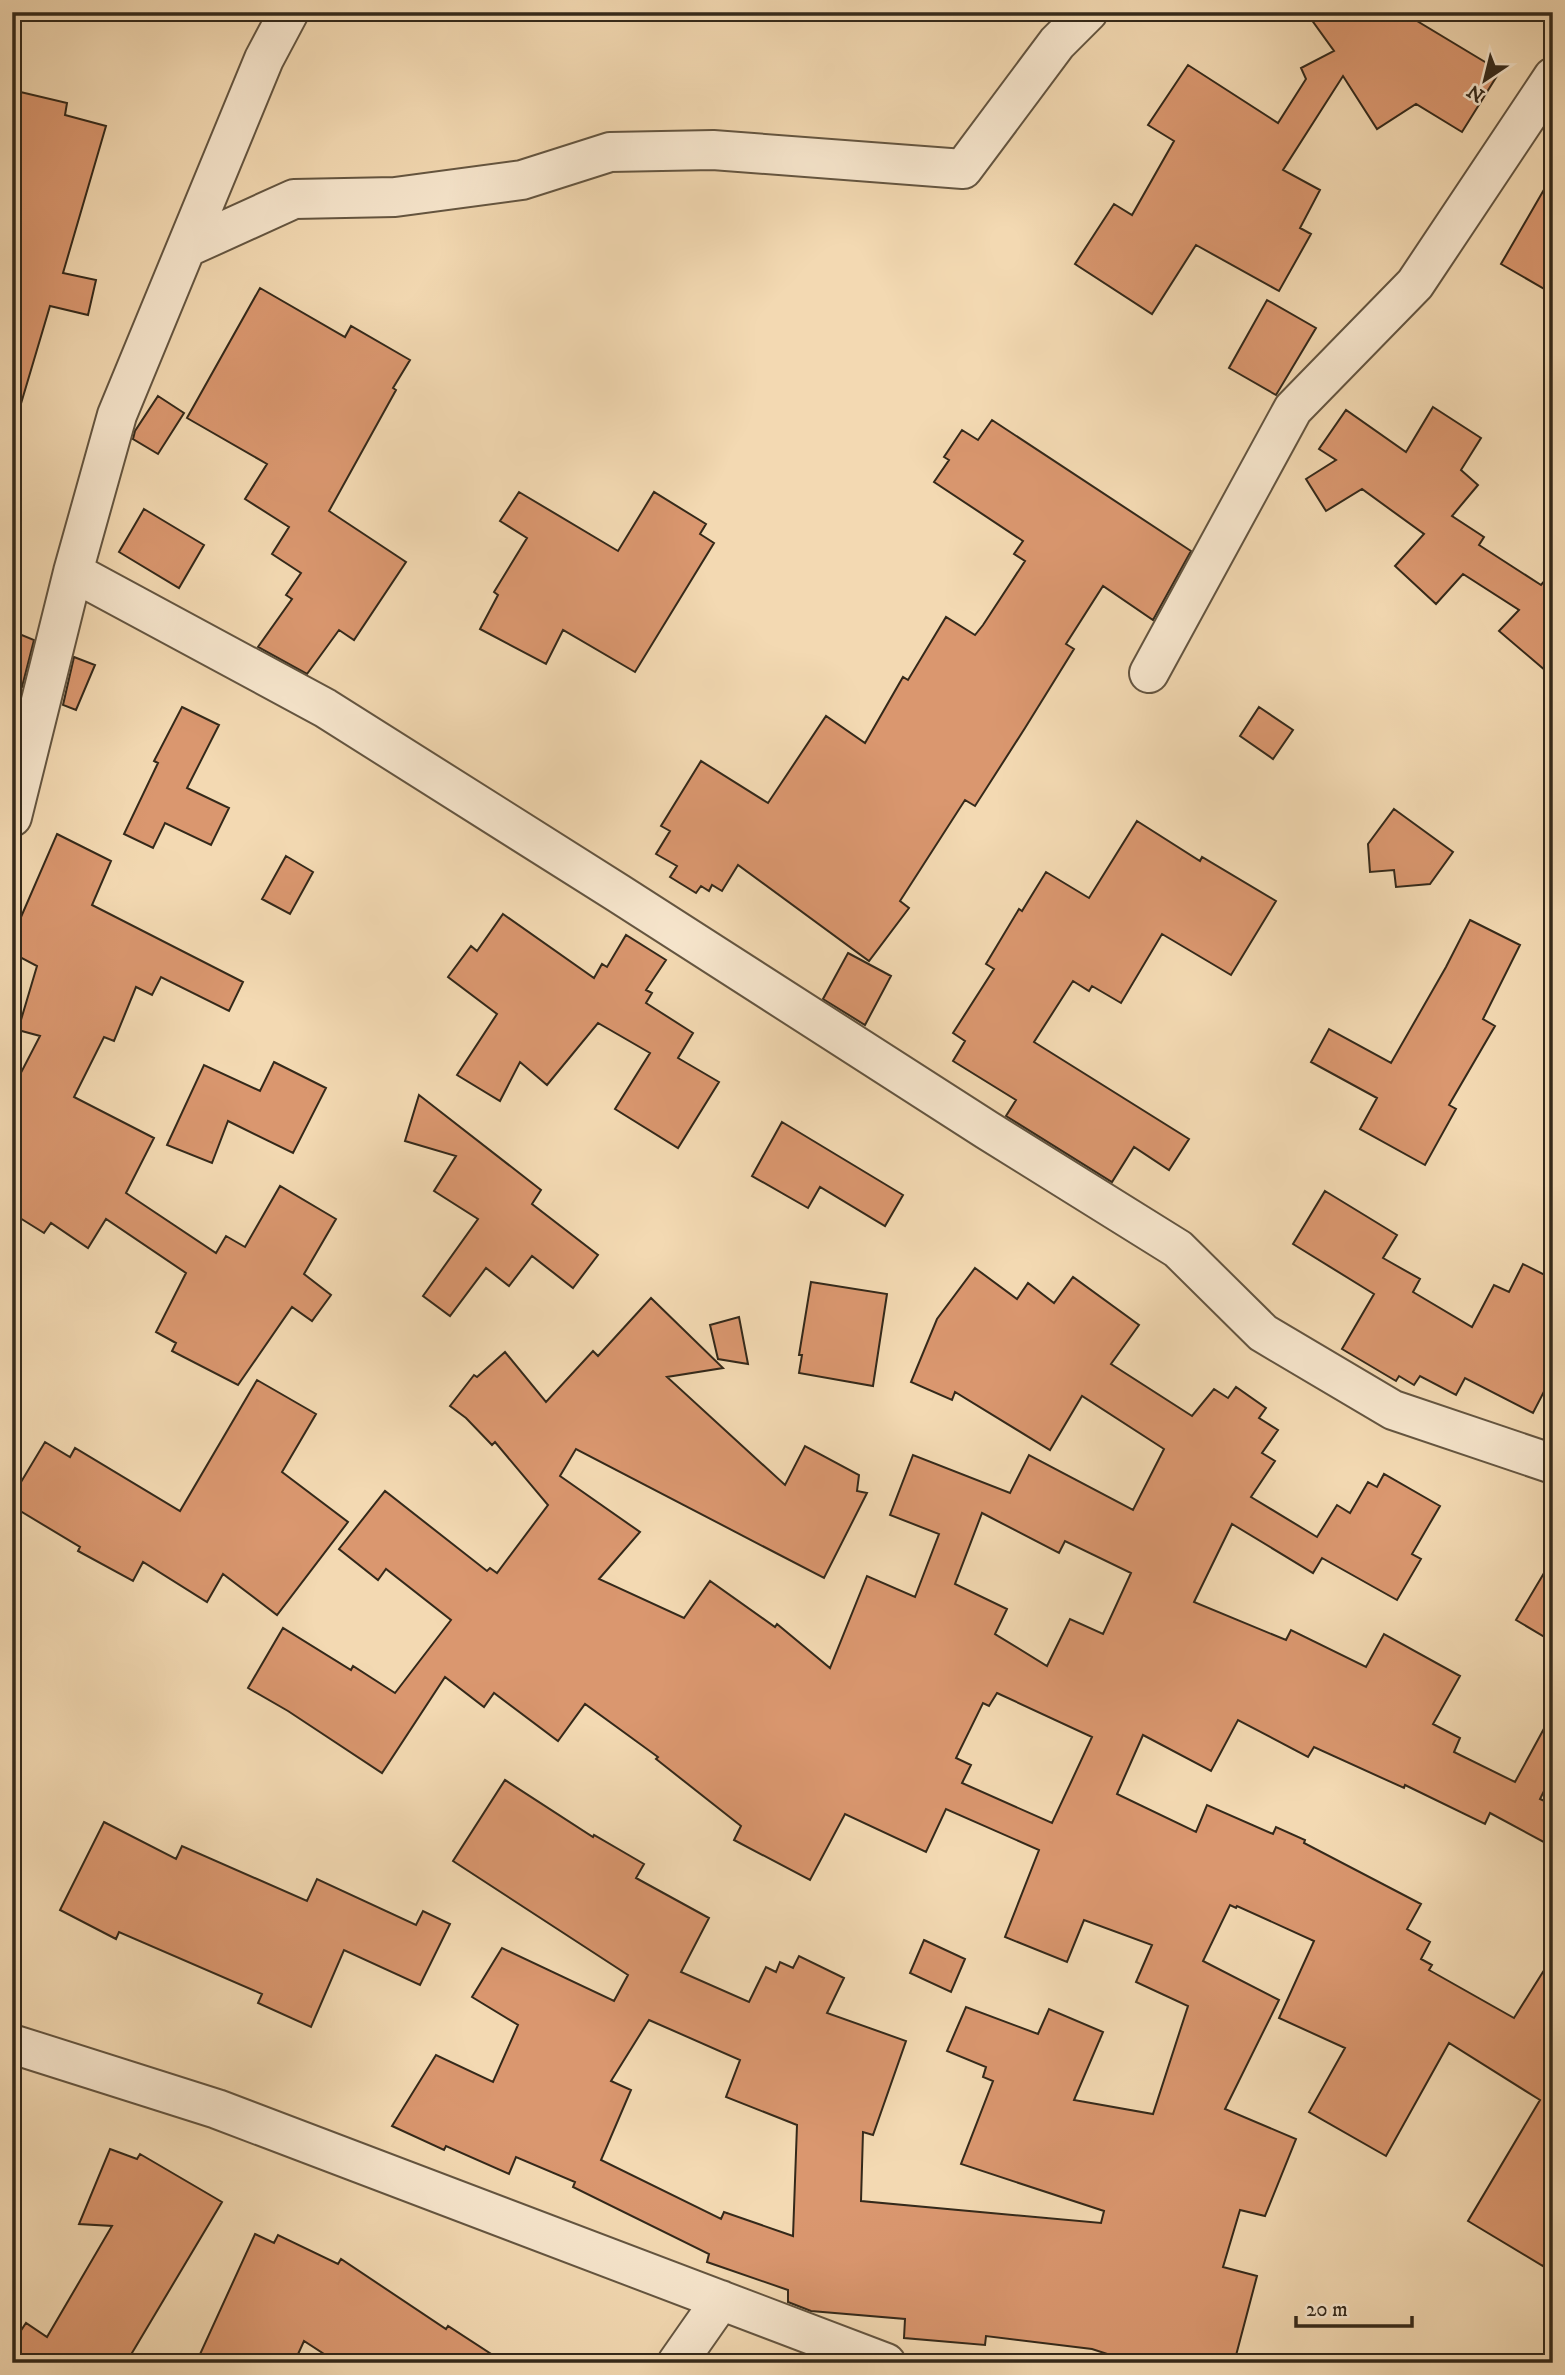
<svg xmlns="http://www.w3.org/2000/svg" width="1565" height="2375" font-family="'IM FELL DW Pica',serif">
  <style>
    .building { fill: #da976f; stroke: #34291a; stroke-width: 2; fill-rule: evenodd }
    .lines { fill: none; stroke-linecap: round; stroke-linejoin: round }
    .minor-casing { stroke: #645540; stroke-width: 42 }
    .minor { stroke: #f7e6cd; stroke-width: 38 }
  </style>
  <rect width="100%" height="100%" fill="#f3d9b2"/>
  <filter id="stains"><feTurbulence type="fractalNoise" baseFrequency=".00286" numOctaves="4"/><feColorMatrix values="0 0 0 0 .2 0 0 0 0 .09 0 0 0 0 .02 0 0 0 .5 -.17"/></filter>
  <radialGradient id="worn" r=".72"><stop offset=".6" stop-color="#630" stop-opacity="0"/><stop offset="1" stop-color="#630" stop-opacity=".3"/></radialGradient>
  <path class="building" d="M 1306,12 L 1402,12 L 1500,71 L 1462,132 L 1416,104 L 1377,129 L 1343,76 L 1283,170 L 1320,190 L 1300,228 L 1311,234 L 1279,291 L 1196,245 L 1152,314 L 1075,264 L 1114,204 L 1132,215 L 1174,141 L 1148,125 L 1188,65 L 1278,123 L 1306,79 L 1301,68 L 1334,51 Z
    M 12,90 L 67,103 L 65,115 L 106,126 L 63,273 L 96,280 L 88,315 L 50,306 L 20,407 L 12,406 Z
    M 1553,174 L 1553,294 L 1501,264 Z
    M 260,288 L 345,337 L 351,326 L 410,360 L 393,388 L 396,390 L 329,511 L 406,562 L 354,640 L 339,630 L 307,674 L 258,647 L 292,599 L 286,595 L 301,573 L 272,554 L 289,527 L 245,499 L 267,464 L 187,418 Z
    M 1267,300 L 1316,328 L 1276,395 L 1229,368 Z
    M 158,396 L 184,413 L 158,454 L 133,439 L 135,431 Z
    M 1433,407 L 1481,438 L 1461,470 L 1478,485 L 1452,516 L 1484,537 L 1479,545 L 1541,585 L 1553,571 L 1553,677 L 1499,631 L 1519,610 L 1463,574 L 1436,604 L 1395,566 L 1424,534 L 1362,489 L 1326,511 L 1306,479 L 1336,460 L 1319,449 L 1346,410 L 1406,452 Z
    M 992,420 L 1191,551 L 1153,620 L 1103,586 L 1066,644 L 1074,649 L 1025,728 L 975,806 L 965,800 L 900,901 L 909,908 L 869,961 L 738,865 L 722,891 L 712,885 L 709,891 L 701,886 L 696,893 L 670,877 L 677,866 L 656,854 L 670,831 L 661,826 L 701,761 L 768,803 L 826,716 L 865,743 L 903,677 L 908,680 L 946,617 L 975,635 L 983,625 L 1025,561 L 1014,554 L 1023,541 L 934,482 L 949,460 L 944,457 L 962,430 L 978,440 Z
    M 519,492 L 618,551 L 654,492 L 706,524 L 700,534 L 714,543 L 635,672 L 563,630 L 546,664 L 480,629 L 498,595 L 494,592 L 527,538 L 500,521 Z
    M 144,509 L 204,545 L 179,588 L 119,552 Z
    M 12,631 L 34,640 L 22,687 L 12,683 Z
    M 74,657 L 95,665 L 76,710 L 63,705 Z
    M 182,707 L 219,725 L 187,788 L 229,808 L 211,845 L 165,823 L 153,848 L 124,834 L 158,763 L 154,761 Z
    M 1259,707 L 1293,730 L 1273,759 L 1240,736 Z
    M 1394,809 L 1453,852 L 1430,884 L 1396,887 L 1394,870 L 1370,872 L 1368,844 Z
    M 1137,821 L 1200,861 L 1202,857 L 1276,901 L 1231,975 L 1162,934 L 1121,1003 L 1092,986 L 1089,991 L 1073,981 L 1034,1042 L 1189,1139 L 1169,1170 L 1134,1147 L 1112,1182 L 1006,1116 L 1016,1100 L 953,1061 L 965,1041 L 953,1033 L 994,969 L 986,964 L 1019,909 L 1022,911 L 1046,872 L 1089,898 Z
    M 57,834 L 111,861 L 92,905 L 243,982 L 229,1011 L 161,977 L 152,995 L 136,987 L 114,1041 L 104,1037 L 74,1097 L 154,1138 L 126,1193 L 216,1253 L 226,1236 L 245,1247 L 280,1186 L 336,1219 L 304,1274 L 331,1295 L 312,1321 L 292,1307 L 238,1385 L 172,1351 L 176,1343 L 156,1332 L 186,1273 L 106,1219 L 88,1248 L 51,1223 L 44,1233 L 12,1213 L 12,1090 L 40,1036 L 18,1030 L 37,966 L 12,953 L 12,912 L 21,917 Z
    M 286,856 L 313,872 L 290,914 L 262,899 Z
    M 503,914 L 594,978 L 602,964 L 607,967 L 626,935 L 666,960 L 646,990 L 652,993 L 646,1003 L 693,1033 L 678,1058 L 719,1082 L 678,1148 L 615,1109 L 650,1053 L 598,1023 L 547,1085 L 520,1062 L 500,1101 L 457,1075 L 497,1014 L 448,977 L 471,946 L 477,951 Z
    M 1470,920 L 1520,945 L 1483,1019 L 1495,1026 L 1449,1105 L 1456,1109 L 1425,1165 L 1360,1129 L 1377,1098 L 1311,1062 L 1329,1029 L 1391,1063 L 1446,967 Z
    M 848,953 L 891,976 L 865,1025 L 823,999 Z
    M 274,1062 L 326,1088 L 293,1153 L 228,1121 L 212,1163 L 167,1145 L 204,1065 L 260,1091 Z
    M 419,1095 L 541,1190 L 532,1204 L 598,1255 L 573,1288 L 532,1256 L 509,1286 L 486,1268 L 450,1316 L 423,1296 L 478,1219 L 434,1191 L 456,1156 L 405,1141 Z
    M 782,1122 L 903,1195 L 885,1226 L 820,1187 L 808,1208 L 752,1176 Z
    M 1325,1191 L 1397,1235 L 1383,1258 L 1420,1279 L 1413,1292 L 1472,1327 L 1494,1285 L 1509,1292 L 1523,1264 L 1553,1279 L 1553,1374 L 1533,1413 L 1465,1378 L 1456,1395 L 1420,1376 L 1414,1385 L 1399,1376 L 1396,1381 L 1342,1349 L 1374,1294 L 1293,1244 Z
    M 975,1268 L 1017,1299 L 1028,1283 L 1054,1303 L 1073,1277 L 1139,1325 L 1111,1364 L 1192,1416 L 1214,1389 L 1228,1398 L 1236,1387 L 1266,1408 L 1259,1418 L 1278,1430 L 1262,1453 L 1275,1461 L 1251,1497 L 1317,1537 L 1337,1505 L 1350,1513 L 1368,1482 L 1377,1487 L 1384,1474 L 1440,1506 L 1412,1554 L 1421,1559 L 1397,1600 L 1322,1558 L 1313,1573 L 1232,1524 L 1194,1602 L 1286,1640 L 1291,1630 L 1366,1667 L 1384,1634 L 1460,1676 L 1433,1724 L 1460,1738 L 1454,1752 L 1515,1782 L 1553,1712 L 1553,1773 L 1540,1799 L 1553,1805 L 1553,1847 L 1490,1813 L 1485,1824 L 1405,1785 L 1404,1788 L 1314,1747 L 1308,1757 L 1238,1720 L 1211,1771 L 1143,1735 L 1117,1794 L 1196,1832 L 1207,1805 L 1273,1834 L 1276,1827 L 1305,1840 L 1304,1843 L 1421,1904 L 1407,1929 L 1430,1942 L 1421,1959 L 1432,1965 L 1429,1970 L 1514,2018 L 1553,1956 L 1553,2249 L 1543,2266 L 1468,2221 L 1540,2100 L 1449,2043 L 1386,2156 L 1309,2112 L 1345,2048 L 1279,2018 L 1314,1941 L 1237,1906 L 1236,1908 L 1230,1905 L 1203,1961 L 1279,2000 L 1225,2109 L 1296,2139 L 1265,2216 L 1240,2210 L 1223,2267 L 1257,2276 L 1234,2363 L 1135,2363 L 1092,2349 L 986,2336 L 985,2345 L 904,2338 L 905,2319 L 811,2311 L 788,2302 L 788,2290 L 707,2262 L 709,2254 L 573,2187 L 575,2182 L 516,2157 L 509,2174 L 446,2146 L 444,2150 L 392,2126 L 436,2055 L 493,2082 L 518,2025 L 472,1997 L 502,1948 L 614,2001 L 628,1975 L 453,1861 L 505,1780 L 593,1837 L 594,1835 L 644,1864 L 636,1878 L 709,1918 L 681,1972 L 749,2002 L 766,1967 L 776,1972 L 780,1962 L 793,1968 L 799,1956 L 844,1978 L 827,2013 L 906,2041 L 873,2135 L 863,2132 L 861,2201 L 1101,2223 L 1104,2211 L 961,2164 L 993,2081 L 983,2077 L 986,2067 L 947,2051 L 966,2007 L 1038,2034 L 1049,2009 L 1103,2032 L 1074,2100 L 1153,2114 L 1188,2006 L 1136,1982 L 1152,1945 L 1084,1920 L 1067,1962 L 1005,1937 L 1039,1850 L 946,1809 L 926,1852 L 845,1814 L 810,1880 L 734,1840 L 741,1826 L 656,1759 L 658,1757 L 585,1704 L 558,1741 L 494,1693 L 484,1707 L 445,1677 L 382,1773 L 288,1711 L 248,1688 L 283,1628 L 351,1670 L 353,1666 L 395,1693 L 451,1620 L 386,1569 L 378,1580 L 339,1549 L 385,1491 L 487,1571 L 490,1568 L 497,1573 L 548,1505 L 495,1442 L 492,1445 L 466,1418 L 450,1406 L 474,1375 L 477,1377 L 505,1352 L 546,1402 L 593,1351 L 598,1356 L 651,1298 L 723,1368 L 667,1377 L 785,1485 L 805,1446 L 859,1475 L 857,1491 L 867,1493 L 824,1578 L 576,1449 L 560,1476 L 640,1532 L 599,1579 L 684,1618 L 710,1581 L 775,1627 L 777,1624 L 830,1668 L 867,1576 L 915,1597 L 939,1534 L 890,1515 L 913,1455 L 1010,1493 L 1029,1455 L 1133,1510 L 1164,1449 L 1082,1396 L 1050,1450 L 955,1392 L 952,1400 L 911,1382 L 937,1319 ZM 982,1513 L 1059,1553 L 1065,1541 L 1131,1573 L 1103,1634 L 1070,1619 L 1047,1666 L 995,1634 L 1007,1609 L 955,1584 ZM 997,1693 L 1092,1737 L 1052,1823 L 962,1783 L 971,1765 L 956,1758 L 983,1703 L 989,1706 ZM 649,2020 L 740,2060 L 726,2097 L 797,2125 L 793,2236 L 724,2212 L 721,2219 L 601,2160 L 631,2090 L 611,2081 Z
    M 811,1282 L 887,1294 L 873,1386 L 799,1373 L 802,1355 L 799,1355 Z
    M 739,1317 L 748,1364 L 718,1359 L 710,1325 Z
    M 257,1380 L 316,1414 L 282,1472 L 348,1522 L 277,1615 L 223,1574 L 207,1602 L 143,1562 L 133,1581 L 78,1551 L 80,1547 L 12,1506 L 12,1497 L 45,1442 L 70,1457 L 75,1448 L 180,1511 Z
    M 1553,1558 L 1553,1642 L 1516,1620 Z
    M 104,1822 L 176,1859 L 182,1846 L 307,1901 L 317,1879 L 416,1925 L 423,1911 L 450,1924 L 420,1985 L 344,1950 L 311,2027 L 258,2003 L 262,1994 L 119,1932 L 116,1939 L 60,1910 Z
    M 924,1940 L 965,1959 L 951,1992 L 910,1973 Z
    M 110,2149 L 137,2159 L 140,2154 L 222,2202 L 126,2363 L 12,2363 L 12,2344 L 26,2323 L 47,2337 L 112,2226 L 79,2224 Z
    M 255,2234 L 274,2243 L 278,2235 L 338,2264 L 341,2259 L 446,2329 L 448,2326 L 505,2363 L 338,2363 L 304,2341 L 294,2363 L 196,2363 Z"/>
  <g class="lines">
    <defs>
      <path id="minor" d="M 186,248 L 294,199 L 395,197 L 522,180 L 610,152 L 713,150 L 963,169 L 1057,43 L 1088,12
        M 73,572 L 325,708 L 618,893 L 987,1130 L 1178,1249 L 1263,1333 L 1393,1410 L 1553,1464
        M 1149,673 L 1293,409 L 1415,284 L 1553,77
        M 12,817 L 73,572 L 117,415 L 264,59 L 289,12
        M 12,2044 L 217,2109 L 886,2363
        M 677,2363 L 721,2300"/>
    </defs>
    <use href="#minor" class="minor-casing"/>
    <use href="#minor" class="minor"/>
  </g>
  <rect width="1565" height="2375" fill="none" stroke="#f3d9b2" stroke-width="42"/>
  <rect x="14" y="14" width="1537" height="2347" fill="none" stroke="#34291a" stroke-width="3.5"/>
  <rect x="21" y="21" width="1523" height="2333" fill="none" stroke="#34291a" stroke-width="2"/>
  <g transform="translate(1485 80) rotate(215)" stroke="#f7e6cd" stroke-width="5" paint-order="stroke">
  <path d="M0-5L12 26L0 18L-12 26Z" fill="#34291a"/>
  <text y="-10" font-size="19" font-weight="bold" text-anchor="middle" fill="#34291a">N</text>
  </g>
  <path d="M1296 2316v10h116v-10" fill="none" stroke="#34291a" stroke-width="3.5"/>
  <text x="1306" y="2316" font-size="21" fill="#34291a" stroke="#f7e6cd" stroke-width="5" paint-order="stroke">20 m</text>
  <rect width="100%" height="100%" filter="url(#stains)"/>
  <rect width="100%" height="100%" fill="url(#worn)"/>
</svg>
